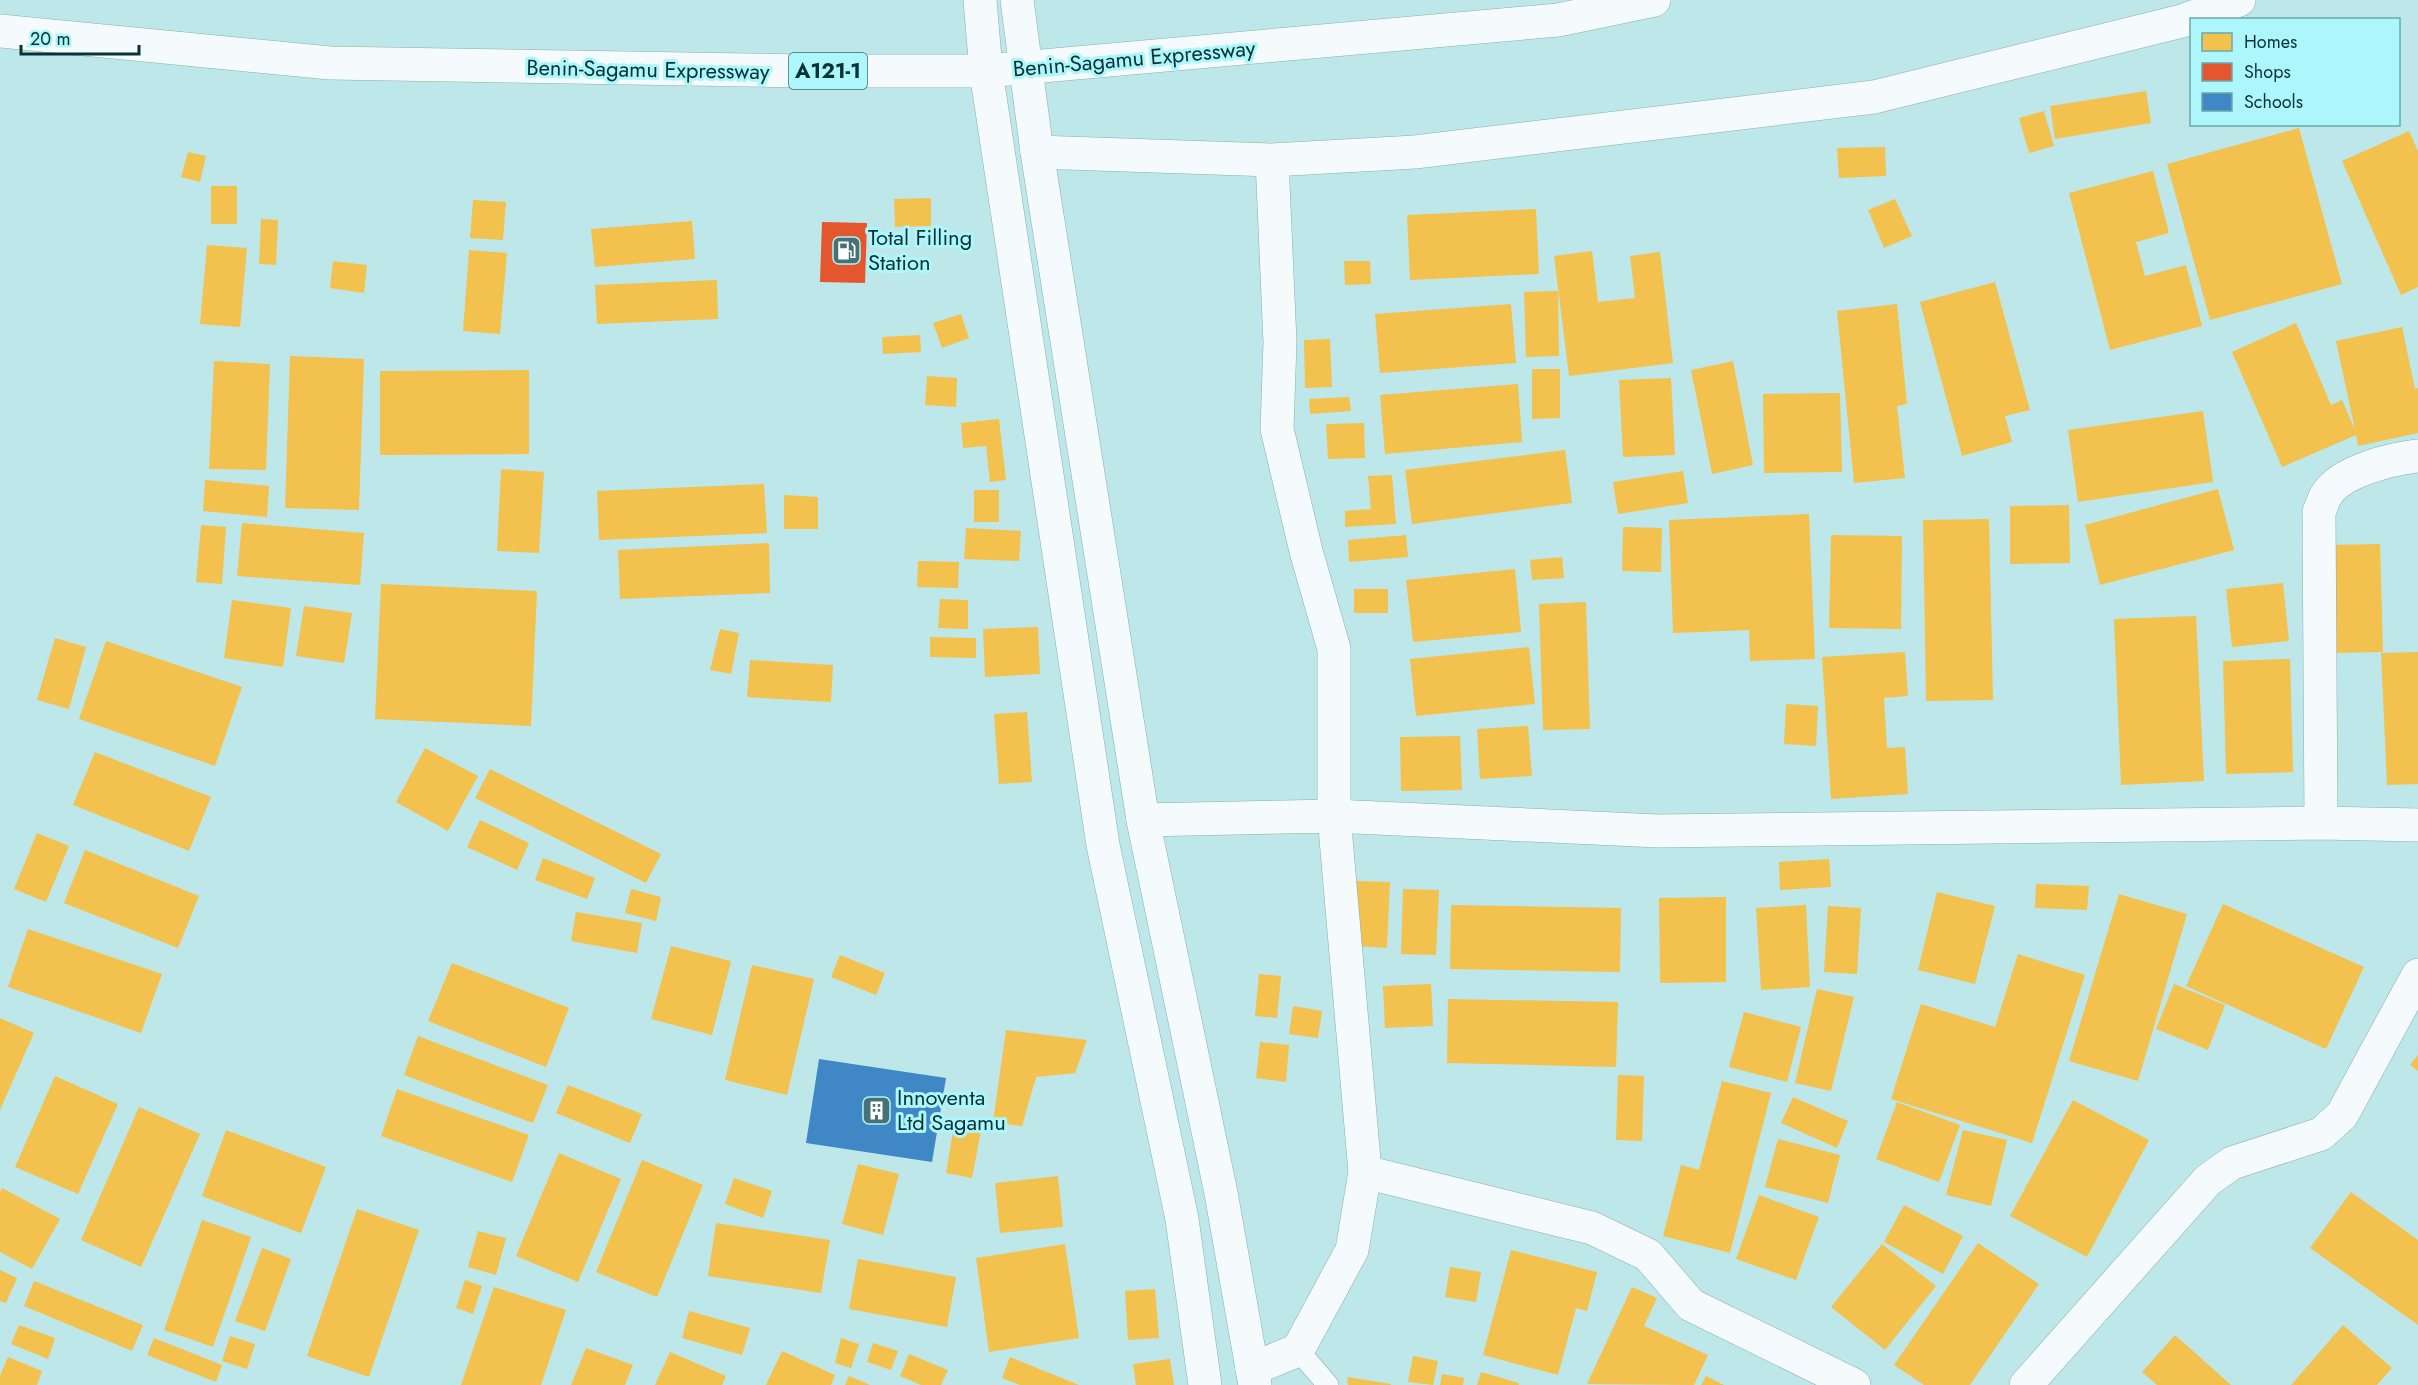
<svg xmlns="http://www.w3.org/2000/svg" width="2418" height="1385" font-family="Jost,sans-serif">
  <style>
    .homes { fill: #f2c14e }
    .shops { fill: #e4572e }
    .schools { fill: #3f88c5 }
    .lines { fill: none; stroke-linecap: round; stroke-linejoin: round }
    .service-casing { stroke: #89aeb1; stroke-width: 22 }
    .minor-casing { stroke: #89aeb1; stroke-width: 34 }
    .secondary-casing { stroke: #89aeb1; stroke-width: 34 }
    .trunk-casing { stroke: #89aeb1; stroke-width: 34 }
    .service { stroke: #f5fbfc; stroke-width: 21 }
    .minor { stroke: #f5fbfc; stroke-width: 33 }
    .secondary { stroke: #f5fbfc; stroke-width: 33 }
    .trunk { stroke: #f5fbfc; stroke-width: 33 }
    .labels { text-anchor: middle; stroke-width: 6; stroke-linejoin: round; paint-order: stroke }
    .shield { fill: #adf6fb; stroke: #396e71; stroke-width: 1.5 }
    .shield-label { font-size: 21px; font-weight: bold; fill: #073336 }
    .street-label { font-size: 22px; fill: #073336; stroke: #adf6fb }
    .poi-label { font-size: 22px; fill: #073336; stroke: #adf6fb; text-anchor: start }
  </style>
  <rect width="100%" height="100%" fill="#bee7ea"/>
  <path class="homes" d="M 2146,91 L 2151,123 L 2055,139 L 2050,106 Z
    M 2044,111 L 2054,146 L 2029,153 L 2019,118 Z
    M 2299,128 L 2342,284 L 2210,320 L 2167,164 Z
    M 2409,131 L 2418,151 L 2418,287 L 2401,295 L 2342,161 Z
    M 1885,147 L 1886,176 L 1839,178 L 1837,148 Z
    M 188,152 L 206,156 L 200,182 L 181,177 Z
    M 2153,171 L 2169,233 L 2136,242 L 2145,276 L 2186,265 L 2202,326 L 2110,350 L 2069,193 Z
    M 211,186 L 237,186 L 237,224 L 211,224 Z
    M 931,198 L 931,226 L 895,227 L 894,199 Z
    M 1895,199 L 1912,236 L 1884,248 L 1868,210 Z
    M 473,200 L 506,202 L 503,240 L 470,238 Z
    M 1536,209 L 1539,274 L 1410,280 L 1407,215 Z
    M 261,219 L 278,220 L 276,265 L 259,264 Z
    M 692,221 L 695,259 L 595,267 L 591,229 Z
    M 207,245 L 247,248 L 240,327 L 200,324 Z
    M 469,250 L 507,253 L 500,334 L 463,331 Z
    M 1592,251 L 1598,302 L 1635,298 L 1630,256 L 1660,252 L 1673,363 L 1569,376 L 1554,256 Z
    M 333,261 L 367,265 L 364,293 L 330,288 Z
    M 1344,261 L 1370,261 L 1371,284 L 1345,285 Z
    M 717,280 L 718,319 L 597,324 L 595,285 Z
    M 1995,282 L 2030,410 L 2005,416 L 2012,442 L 1962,456 L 1920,302 Z
    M 1558,291 L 1559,356 L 1526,357 L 1524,292 Z
    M 1511,304 L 1516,363 L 1380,373 L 1375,314 Z
    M 1897,304 L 1907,404 L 1897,406 L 1905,478 L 1854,483 L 1837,311 Z
    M 961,314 L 969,338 L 942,348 L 933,323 Z
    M 2296,323 L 2331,405 L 2342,400 L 2355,430 L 2336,341 L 2402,327 L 2415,389 L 2418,388 L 2418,433 L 2358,446 L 2356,435 L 2282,467 L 2232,352 Z
    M 920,335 L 921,352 L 883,354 L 882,337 Z
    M 1330,339 L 1332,387 L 1305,388 L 1304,340 Z
    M 290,356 L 364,359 L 359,510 L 285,508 Z
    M 214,361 L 270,364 L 266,470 L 209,469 Z
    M 1733,361 L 1753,465 L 1712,474 L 1691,370 Z
    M 1532,369 L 1560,369 L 1560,418 L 1532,419 Z
    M 529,370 L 529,454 L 380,455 L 380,371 Z
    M 927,376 L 957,378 L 956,407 L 925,405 Z
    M 1671,378 L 1675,455 L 1623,457 L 1619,380 Z
    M 1518,384 L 1522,442 L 1385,454 L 1380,395 Z
    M 1840,393 L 1842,472 L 1764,473 L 1763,394 Z
    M 1349,397 L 1351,411 L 1310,414 L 1309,399 Z
    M 2203,411 L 2213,482 L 2078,502 L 2068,430 Z
    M 999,419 L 1006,480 L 990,482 L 986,446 L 963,448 L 961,423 Z
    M 1364,423 L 1365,458 L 1328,459 L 1326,424 Z
    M 1565,450 L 1572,503 L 1412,524 L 1405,470 Z
    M 501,469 L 544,472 L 539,553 L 497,551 Z
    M 1683,471 L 1688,503 L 1618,514 L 1613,482 Z
    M 1392,475 L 1396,524 L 1345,527 L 1345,511 L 1371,509 L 1368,476 Z
    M 205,480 L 269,486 L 267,517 L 203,511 Z
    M 764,484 L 767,533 L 599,540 L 597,491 Z
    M 2218,489 L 2234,550 L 2100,585 L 2085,525 Z
    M 974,490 L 999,490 L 999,522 L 974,522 Z
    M 784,495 L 818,497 L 818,529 L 784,529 Z
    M 2069,505 L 2070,563 L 2010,564 L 2010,506 Z
    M 1809,514 L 1815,659 L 1750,661 L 1749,630 L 1673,633 L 1669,520 Z
    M 1989,519 L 1993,700 L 1926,701 L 1923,520 Z
    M 242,523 L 364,533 L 360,585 L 237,576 Z
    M 201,525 L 226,527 L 222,584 L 196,582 Z
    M 1623,527 L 1662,528 L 1661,572 L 1622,571 Z
    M 966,528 L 1021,531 L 1019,561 L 964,559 Z
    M 1406,535 L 1408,557 L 1349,562 L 1348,540 Z
    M 1831,535 L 1902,536 L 1901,629 L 1829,628 Z
    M 769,543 L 770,593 L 620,599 L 618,550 Z
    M 2380,544 L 2383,652 L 2330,653 L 2328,545 Z
    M 1562,557 L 1564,578 L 1532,580 L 1530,560 Z
    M 918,561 L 959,562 L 958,588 L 917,587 Z
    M 1515,569 L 1521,632 L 1413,642 L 1406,580 Z
    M 2283,583 L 2289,641 L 2232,647 L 2226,589 Z
    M 381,584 L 537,591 L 531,726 L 375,719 Z
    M 1354,589 L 1388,589 L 1388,613 L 1354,613 Z
    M 940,599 L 968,600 L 968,629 L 938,628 Z
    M 232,600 L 291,608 L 283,667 L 224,658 Z
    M 1586,602 L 1590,729 L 1543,730 L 1539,604 Z
    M 304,606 L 352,613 L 344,663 L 296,656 Z
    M 2196,616 L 2204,781 L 2121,785 L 2114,619 Z
    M 1038,627 L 1040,674 L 985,677 L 983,629 Z
    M 720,629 L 739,633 L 731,674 L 710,670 Z
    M 930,637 L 976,638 L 976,658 L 930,657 Z
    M 55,638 L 86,647 L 69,709 L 37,700 Z
    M 106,641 L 242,687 L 215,766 L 79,719 Z
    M 1529,647 L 1535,704 L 1416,716 L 1410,659 Z
    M 1905,652 L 1908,696 L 1884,698 L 1887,748 L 1905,747 L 1908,794 L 1831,799 L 1822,657 Z
    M 2418,652 L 2418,784 L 2387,785 L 2381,653 Z
    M 2290,659 L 2293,772 L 2226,774 L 2223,661 Z
    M 750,660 L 833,665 L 831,702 L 747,697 Z
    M 1786,704 L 1818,706 L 1816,746 L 1784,744 Z
    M 1027,712 L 1032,782 L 999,784 L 994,714 Z
    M 1528,726 L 1532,776 L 1480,779 L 1477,729 Z
    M 1460,736 L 1462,790 L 1401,791 L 1400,737 Z
    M 425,748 L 478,776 L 448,831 L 396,802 Z
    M 95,752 L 211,797 L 189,851 L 73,805 Z
    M 490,769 L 661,854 L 646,883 L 475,798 Z
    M 480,820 L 529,843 L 517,870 L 467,847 Z
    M 37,833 L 69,846 L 46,902 L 14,889 Z
    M 85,850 L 199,896 L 178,948 L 64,903 Z
    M 543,858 L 595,878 L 587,899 L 535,880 Z
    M 1829,859 L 1831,887 L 1780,890 L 1779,862 Z
    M 1356,881 L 1390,882 L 1387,948 L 1354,946 Z
    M 2036,884 L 2089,886 L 2087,910 L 2035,908 Z
    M 631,889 L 661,897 L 656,921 L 625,913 Z
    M 1403,889 L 1439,890 L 1436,955 L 1401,954 Z
    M 1937,892 L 1995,906 L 1975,984 L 1918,970 Z
    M 2119,894 L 2187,914 L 2138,1081 L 2069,1061 Z
    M 1726,897 L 1726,982 L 1660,983 L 1659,898 Z
    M 2223,904 L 2364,967 L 2326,1049 L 2186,986 Z
    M 1451,905 L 1621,908 L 1620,972 L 1450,969 Z
    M 1806,905 L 1810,987 L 1761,990 L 1756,908 Z
    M 1828,906 L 1861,908 L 1857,974 L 1824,972 Z
    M 576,912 L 642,923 L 637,953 L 571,941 Z
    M 28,929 L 162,974 L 141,1033 L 8,987 Z
    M 671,946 L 731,961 L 712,1035 L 651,1019 Z
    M 2018,954 L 2085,975 L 2032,1143 L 1891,1099 L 1921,1004 L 1995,1027 Z
    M 840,955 L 885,973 L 876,995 L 831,977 Z
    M 452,963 L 569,1008 L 546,1067 L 428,1021 Z
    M 752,965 L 814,979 L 787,1095 L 725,1080 Z
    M 1259,974 L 1281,976 L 1277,1018 L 1255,1016 Z
    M 1431,984 L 1433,1026 L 1385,1028 L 1383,986 Z
    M 2174,984 L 2225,1005 L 2208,1050 L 2156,1029 Z
    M 1817,989 L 1854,997 L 1831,1091 L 1795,1083 Z
    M 1448,999 L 1618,1002 L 1616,1067 L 1447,1063 Z
    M 1293,1006 L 1322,1011 L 1318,1038 L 1289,1034 Z
    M 1744,1012 L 1801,1027 L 1787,1082 L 1729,1067 Z
    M 0,1018 L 34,1033 L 0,1110 Z
    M 1006,1030 L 1087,1040 L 1075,1073 L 1036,1077 L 1022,1126 L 993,1122 Z
    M 418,1036 L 548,1085 L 533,1123 L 404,1075 Z
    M 1260,1042 L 1289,1045 L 1286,1082 L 1256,1078 Z
    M 2418,1055 L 2418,1071 L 2410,1065 Z
    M 1618,1075 L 1644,1076 L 1642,1141 L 1616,1140 Z
    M 55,1076 L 118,1104 L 78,1194 L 15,1167 Z
    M 1722,1081 L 1771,1093 L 1730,1253 L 1663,1236 L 1681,1165 L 1699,1170 Z
    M 568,1085 L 642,1114 L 630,1143 L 556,1113 Z
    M 397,1089 L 529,1135 L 512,1182 L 381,1136 Z
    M 1793,1097 L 1848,1121 L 1837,1148 L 1781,1123 Z
    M 2073,1100 L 2149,1140 L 2087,1257 L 2010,1216 Z
    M 1897,1102 L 1960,1125 L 1939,1182 L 1876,1159 Z
    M 139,1107 L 200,1134 L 141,1267 L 81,1240 Z
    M 954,1125 L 981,1130 L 972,1178 L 946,1173 Z
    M 226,1130 L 326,1167 L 301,1233 L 202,1196 Z
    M 1963,1130 L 2007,1140 L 1991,1206 L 1946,1195 Z
    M 1778,1139 L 1840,1155 L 1828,1203 L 1765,1187 Z
    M 559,1153 L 621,1179 L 578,1282 L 516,1256 Z
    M 642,1160 L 703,1185 L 657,1297 L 596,1272 Z
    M 858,1164 L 899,1174 L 883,1235 L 842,1224 Z
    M 1058,1176 L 1063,1227 L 1000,1233 L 995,1183 Z
    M 734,1178 L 772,1191 L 763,1218 L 725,1204 Z
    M 2,1188 L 60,1219 L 32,1269 L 0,1252 L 0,1192 Z
    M 2351,1192 L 2418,1240 L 2418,1325 L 2310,1248 Z
    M 1759,1195 L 1819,1217 L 1796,1280 L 1736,1259 Z
    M 1904,1205 L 1963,1236 L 1943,1274 L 1884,1242 Z
    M 357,1209 L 419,1230 L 369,1377 L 307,1356 Z
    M 202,1220 L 251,1237 L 213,1347 L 164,1330 Z
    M 716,1223 L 830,1240 L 821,1293 L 708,1276 Z
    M 478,1231 L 506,1238 L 496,1275 L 468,1267 Z
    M 1978,1243 L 2039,1284 L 1970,1385 L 1924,1385 L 1894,1365 Z
    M 1065,1244 L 1079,1338 L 989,1352 L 976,1258 Z
    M 1882,1244 L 1936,1286 L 1885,1350 L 1831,1307 Z
    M 262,1248 L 291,1259 L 265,1331 L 235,1321 Z
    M 1511,1250 L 1597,1272 L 1587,1311 L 1576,1308 L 1558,1375 L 1483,1355 Z
    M 858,1259 L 956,1277 L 947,1327 L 849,1309 Z
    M 1450,1267 L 1481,1272 L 1476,1302 L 1445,1297 Z
    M 0,1270 L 17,1278 L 6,1303 L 0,1301 Z
    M 465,1280 L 482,1286 L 473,1314 L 456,1308 Z
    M 34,1281 L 143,1325 L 132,1351 L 24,1306 Z
    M 494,1287 L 566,1310 L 541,1385 L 461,1385 Z
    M 1632,1287 L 1657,1298 L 1644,1326 L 1708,1355 L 1694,1385 L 1587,1384 Z
    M 1155,1289 L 1159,1338 L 1128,1340 L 1125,1291 Z
    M 689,1311 L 750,1328 L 742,1355 L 682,1338 Z
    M 19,1325 L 55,1338 L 48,1359 L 11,1344 Z
    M 2343,1325 L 2392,1368 L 2377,1385 L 2291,1385 Z
    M 2175,1335 L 2231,1385 L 2157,1385 L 2142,1372 Z
    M 230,1336 L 255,1344 L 247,1369 L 222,1361 Z
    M 154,1338 L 222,1365 L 216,1382 L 147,1355 Z
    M 841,1338 L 859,1344 L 851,1368 L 835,1363 Z
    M 873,1343 L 898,1351 L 891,1370 L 867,1362 Z
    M 586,1348 L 633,1365 L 625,1385 L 571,1385 Z
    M 782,1351 L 835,1375 L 831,1385 L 766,1385 Z
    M 670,1352 L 726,1376 L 722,1385 L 655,1385 Z
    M 909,1354 L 948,1370 L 941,1385 L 921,1385 L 900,1376 Z
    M 1413,1356 L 1438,1361 L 1433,1385 L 1408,1382 Z
    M 8,1357 L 42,1371 L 37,1385 L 0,1385 L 0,1376 Z
    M 1010,1357 L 1079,1385 L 1020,1385 L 1002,1378 Z
    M 1170,1359 L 1174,1385 L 1136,1385 L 1133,1364 Z
    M 1481,1372 L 1519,1383 L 1519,1385 L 1477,1385 Z
    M 1442,1374 L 1464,1378 L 1463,1385 L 1440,1385 Z
    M 849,1376 L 870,1385 L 845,1385 Z
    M 1706,1376 L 1724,1385 L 1701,1385 Z
    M 1347,1377 L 1391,1384 L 1391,1385 L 1348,1385 Z"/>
  <path class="shops" d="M 822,222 L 867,223 L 865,283 L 820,282 Z"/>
  <path class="schools" d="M 819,1059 L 946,1078 L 932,1162 L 806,1143 Z"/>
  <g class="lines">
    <defs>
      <path id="service" d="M 1298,1350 L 1328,1385"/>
      <path id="minor" d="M 1037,152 L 1272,160 L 1415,152 L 1874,97 L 2182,21 L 2239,0
        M 1143,820 L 1334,816 L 1658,831 L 2321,823 L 2418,825
        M 2321,823 L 2319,512 C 2322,506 2323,499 2327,494 C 2341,471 2392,459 2418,456
        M 1365,1172 L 1592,1228 L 1648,1255 L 1691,1305 L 1854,1385
        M 1252,1369 L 1298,1350 L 1352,1250 L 1365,1172 L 1334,816 L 1334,649 L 1306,551 L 1277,429 L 1280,342 L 1272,160
        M 2026,1385 L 2208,1180 L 2232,1163 L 2321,1134 L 2342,1115 L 2418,975"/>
      <path id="secondary" d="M 980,0 L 986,71 L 1103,845 L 1182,1219 L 1205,1385
        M 1017,0 L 1037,152 L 1143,820 L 1221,1193 L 1255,1385"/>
      <path id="trunk" d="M 0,31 L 330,63 L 801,71 L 986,71 L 1558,20 L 1654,0"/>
    </defs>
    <use href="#service" class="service-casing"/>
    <use href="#minor" class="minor-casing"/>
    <use href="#secondary" class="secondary-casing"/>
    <use href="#trunk" class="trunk-casing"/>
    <use href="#service" class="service"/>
    <use href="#minor" class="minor"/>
    <use href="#secondary" class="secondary"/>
    <use href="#trunk" class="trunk"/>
  </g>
  <defs>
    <symbol id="fuel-square" viewBox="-11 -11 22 22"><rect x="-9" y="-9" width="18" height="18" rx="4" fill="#477275" stroke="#adf6fb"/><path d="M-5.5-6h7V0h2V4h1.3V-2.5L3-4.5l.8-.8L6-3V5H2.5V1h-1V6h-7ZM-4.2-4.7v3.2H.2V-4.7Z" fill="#fff"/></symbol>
    <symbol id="building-square" viewBox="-11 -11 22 22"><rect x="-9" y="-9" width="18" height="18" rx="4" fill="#477275" stroke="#adf6fb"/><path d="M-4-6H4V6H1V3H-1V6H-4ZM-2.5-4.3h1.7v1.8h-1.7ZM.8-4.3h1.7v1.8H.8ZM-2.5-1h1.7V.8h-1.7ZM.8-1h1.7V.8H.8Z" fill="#fff"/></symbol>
  </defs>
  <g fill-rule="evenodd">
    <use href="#fuel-square" x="830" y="234" width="33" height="33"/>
    <use href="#building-square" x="860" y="1094" width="33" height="33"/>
  </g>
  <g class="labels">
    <rect class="shield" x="789" y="53" width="78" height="36" rx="4.5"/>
    <g class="shield-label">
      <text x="828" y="78">A121-1</text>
    </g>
    <g class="street-label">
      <text transform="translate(1134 58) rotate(-5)" y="8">Benin-Sagamu Expressway</text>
      <text transform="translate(648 69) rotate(1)" y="8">Benin-Sagamu Expressway</text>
    </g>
    <g class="poi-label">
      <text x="868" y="245">Total Filling<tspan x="868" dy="25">Station</tspan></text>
      <text x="897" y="1105">Innoventa<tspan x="897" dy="25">Ltd Sagamu</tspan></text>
    </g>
  </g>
  <rect x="2190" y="18" width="210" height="108" fill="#adf6fb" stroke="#6ba8ac" stroke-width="1.5"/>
  <rect x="2202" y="33" width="30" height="18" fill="#f2c14e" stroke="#6ba8ac" stroke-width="1.5"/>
  <text x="2244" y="48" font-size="18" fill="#073336">Homes</text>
  <rect x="2202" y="63" width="30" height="18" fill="#e4572e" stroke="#6ba8ac" stroke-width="1.5"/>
  <text x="2244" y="78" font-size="18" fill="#073336">Shops</text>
  <rect x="2202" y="93" width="30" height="18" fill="#3f88c5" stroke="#6ba8ac" stroke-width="1.5"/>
  <text x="2244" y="108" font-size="18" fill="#073336">Schools</text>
  <path d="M21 45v9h118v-9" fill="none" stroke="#073336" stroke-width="3"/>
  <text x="30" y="45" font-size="18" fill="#073336" stroke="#adf6fb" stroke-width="4.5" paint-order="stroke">20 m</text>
</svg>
